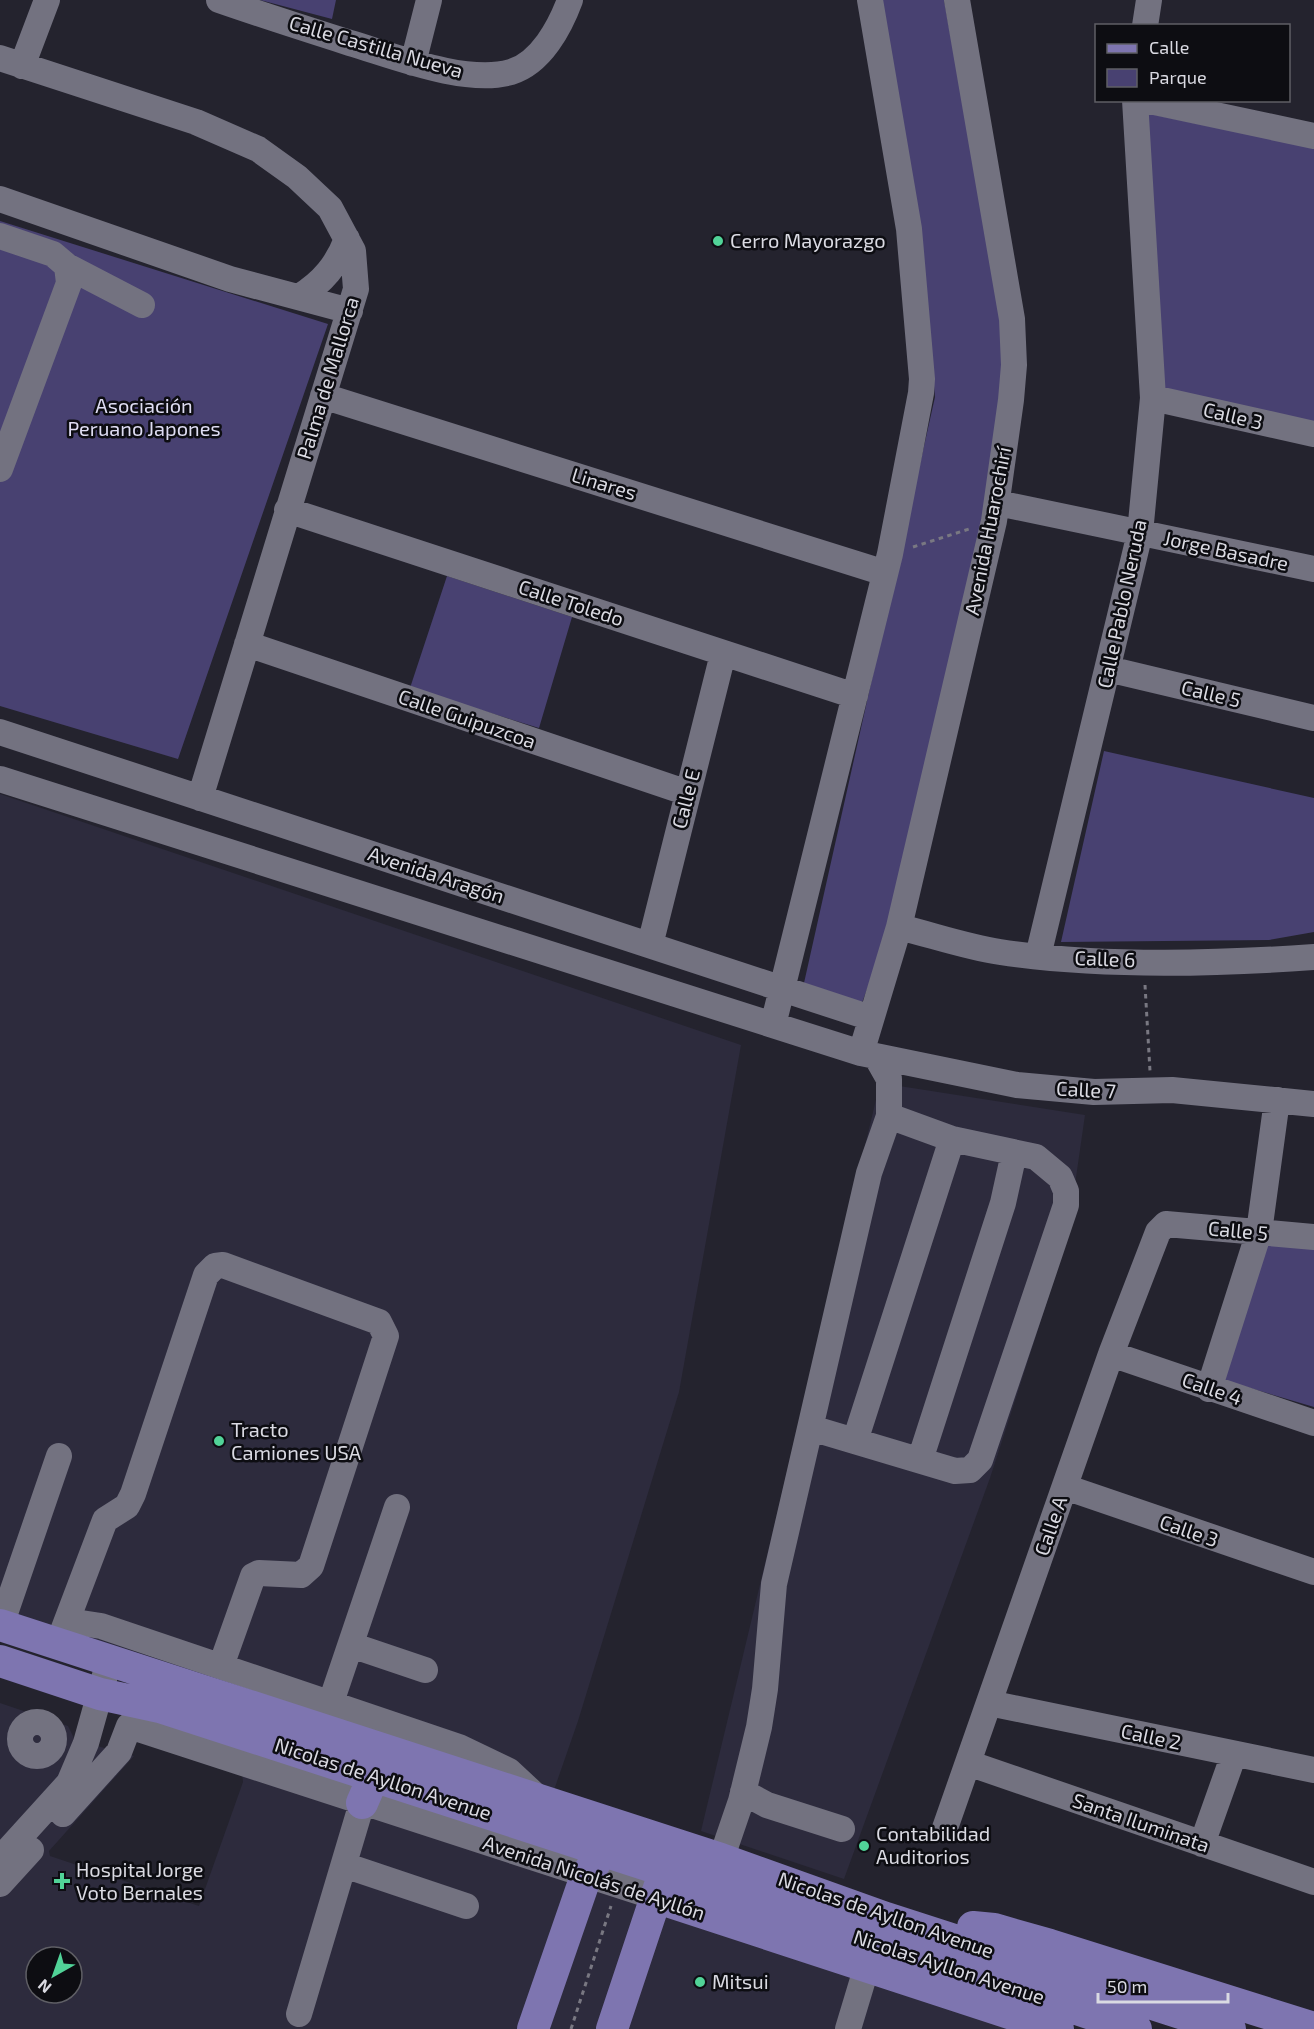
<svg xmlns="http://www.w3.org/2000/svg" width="1314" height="2029" font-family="'Exo 2',sans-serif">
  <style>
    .built { fill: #2d2b3d; fill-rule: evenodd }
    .green { fill: #484171 }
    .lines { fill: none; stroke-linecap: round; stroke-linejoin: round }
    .path { stroke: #797882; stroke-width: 3; stroke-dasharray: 4.5 4.5; stroke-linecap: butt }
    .minor { stroke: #737280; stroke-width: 26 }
    .major { stroke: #7e75b0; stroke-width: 32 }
    .poi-dot { fill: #51d398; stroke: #0d0d12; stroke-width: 2 }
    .labels { text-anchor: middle; stroke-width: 5; stroke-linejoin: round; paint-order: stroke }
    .street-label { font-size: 20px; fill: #dadae2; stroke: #0d0d12 }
    .poi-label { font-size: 20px; fill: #dadae2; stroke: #0d0d12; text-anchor: start }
    .park-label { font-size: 20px; fill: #dfddf3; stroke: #0d0d12 }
  </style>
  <rect width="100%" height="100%" fill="#24232e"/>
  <path class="built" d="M 0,794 L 741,1045 L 679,1392 L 578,1721 L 529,1862 L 1026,2029 L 0,2029 L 0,1703 L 68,1726 L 75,1740 L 134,1756 L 49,1851 L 50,1856 L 199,1906 L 243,1782 L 235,1712 L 0,1626 ZM 36,1957 L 72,1957 L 72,1993 L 36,1993 Z
    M 880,1083 L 1085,1115 L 1067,1240 L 990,1478 L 844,1879 L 701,1831 Z"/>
  <path class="green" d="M 260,0 L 336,0 L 332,19 Z
    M 882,0 L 944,0 L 1005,331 L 1006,370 L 986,503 L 893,920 L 860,1008 L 804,983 L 935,397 L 929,328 Z
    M 1141,112 L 1314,148 L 1314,424 L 1163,388 Z
    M 0,221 L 328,324 L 178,759 L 0,706 Z
    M 447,576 L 572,617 L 539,728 L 410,688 Z
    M 1104,751 L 1314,798 L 1314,932 L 1269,940 L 1061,942 Z
    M 1261,1240 L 1314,1246 L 1314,1407 L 1223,1380 Z"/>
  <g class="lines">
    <path class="path" d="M 913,547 L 969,529
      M 1145,985 L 1150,1071
      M 571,2029 L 611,1906"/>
    <path class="minor" d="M 219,0 C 262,15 306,29 350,43 C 394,56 466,85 511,72 C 541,63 560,27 570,0
      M 1145,26 L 1149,0
      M 0,58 L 196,122 L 258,149 L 297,177 L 330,208 L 353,251 L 356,289 L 200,798
      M 413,63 L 429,0
      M 22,66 L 47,0
      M 1145,100 L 1314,136
      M 0,199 L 230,279 L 350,311
      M 0,236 L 53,254 L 67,266 L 69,283 L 0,469
      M 67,266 L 142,305
      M 299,297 C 323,282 337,265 347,239
      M 323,396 L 885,573
      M 1153,398 L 1314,434
      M 998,503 L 1314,569
      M 287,510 L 855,696
      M 247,644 L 688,793
      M 1108,669 L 1314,718
      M 0,732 L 871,1018
      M 0,779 L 861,1053 L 1017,1085 L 1094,1092 L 1172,1090 L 1314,1104
      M 899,927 C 932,935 966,947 1000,952 C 1099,967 1215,964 1314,957
      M 650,945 L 723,654
      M 1038,956 L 1140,533 L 1153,398 L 1135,100
      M 773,1025 L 890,554 L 921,393 L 922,379 L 909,229 L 870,0
      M 861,1053 L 899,927 L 994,521 L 1011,400 L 1014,365 L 1012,319 L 957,0
      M 1111,1354 L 1314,1423
      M 1209,1389 L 1259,1232 L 1277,1100
      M 811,1428 L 955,1471 L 970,1470 L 980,1460 L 1066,1205 L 1066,1191 L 1060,1177 L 1036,1157 L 952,1139 L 889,1116
      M 855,1441 L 952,1139
      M 920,1460 L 1003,1203 L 1014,1153
      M 1065,1487 L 1314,1572
      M 68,1621 L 101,1626 L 459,1747 L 509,1771 L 538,1798
      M 1,1625 L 59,1456
      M 58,1644 L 105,1520 L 127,1506 L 133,1494 L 206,1275 L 215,1266 L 223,1265 L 379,1322 L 386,1336 L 311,1566 L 301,1575 L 259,1573 L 253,1576 L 221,1666
      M 351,1645 L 425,1670
      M 989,1703 L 1314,1770
      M 325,1720 L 397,1507
      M20 1739a17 17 0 1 1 34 0a17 17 0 1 1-34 0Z
      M 129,1726 L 655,1897
      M 968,1763 L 1314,1882
      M 743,1792 L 767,1805 L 842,1829
      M 63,1814 L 119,1752 L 129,1726
      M 945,1828 L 1111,1354 L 1158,1232 L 1166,1224 L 1314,1237
      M 1202,1844 L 1234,1754
      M 0,1859 L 69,1783 L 86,1743 L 109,1661
      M 344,1865 L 466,1906
      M 715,1877 L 741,1801 L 759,1727 L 765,1689 L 774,1584 L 869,1173 L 889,1116 L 889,1079 L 876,1056
      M 0,1884 L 31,1850
      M 299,2014 L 362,1803
      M 848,2029 L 867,1966"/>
    <path class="major" d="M 0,1625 L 721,1859 L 886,1918 L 1230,2029
      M 0,1661 L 100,1694 L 160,1707 L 712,1886 L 1136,2029
      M 362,1803 L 382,1757
      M 655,1897 L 1058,2029
      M 973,1927 L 994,1929 L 1050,1945 L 1314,2028
      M 533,2029 L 586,1876 L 602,1852 L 607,1833
      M 612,2029 L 662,1879"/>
  </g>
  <g class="poi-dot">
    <circle cx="718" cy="241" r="6"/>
    <circle cx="219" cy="1441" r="6"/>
    <circle cx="864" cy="1846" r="6"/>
    <path d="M59 1872h6v6h6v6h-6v6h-6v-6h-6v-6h6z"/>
    <circle cx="700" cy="1982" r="6"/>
  </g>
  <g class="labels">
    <g class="street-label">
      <text transform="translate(376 47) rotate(16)" y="7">Calle Castilla Nueva</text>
      <text transform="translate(328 378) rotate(-73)" y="7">Palma de Mallorca</text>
      <text transform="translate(1233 416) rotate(13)" y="7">Calle 3</text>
      <text transform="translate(604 484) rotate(17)" y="7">Linares</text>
      <text transform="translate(988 531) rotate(-79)" y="7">Avenida Huarochirí</text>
      <text transform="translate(1226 551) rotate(12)" y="7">Jorge Basadre</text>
      <text transform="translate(571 603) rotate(18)" y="7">Calle Toledo</text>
      <text transform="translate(1122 604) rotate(-78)" y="7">Calle Pablo Neruda</text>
      <text transform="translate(1211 694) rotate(13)" y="7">Calle 5</text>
      <text transform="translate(467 719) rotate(19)" y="7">Calle Guipuzcoa</text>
      <text transform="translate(686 799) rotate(-76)" y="7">Calle E</text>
      <text transform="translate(436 875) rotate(18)" y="7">Avenida Aragón</text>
      <text transform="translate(1105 959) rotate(2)" y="7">Calle 6</text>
      <text transform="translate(1086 1090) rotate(3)" y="7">Calle 7</text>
      <text transform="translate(1238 1231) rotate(5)" y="7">Calle 5</text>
      <text transform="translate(1212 1389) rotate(19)" y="7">Calle 4</text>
      <text transform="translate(1051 1526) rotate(-71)" y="7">Calle A</text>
      <text transform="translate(1189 1531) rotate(19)" y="7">Calle 3</text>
      <text transform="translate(1151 1737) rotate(12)" y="7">Calle 2</text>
      <text transform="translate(383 1779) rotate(18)" y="7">Nicolas de Ayllon Avenue</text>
      <text transform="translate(1141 1823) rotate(19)" y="7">Santa Iluminata</text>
      <text transform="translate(594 1878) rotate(18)" y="7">Avenida Nicolás de Ayllón</text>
      <text transform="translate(886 1915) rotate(19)" y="7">Nicolas de Ayllon Avenue</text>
      <text transform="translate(949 1967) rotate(18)" y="7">Nicolas Ayllon Avenue</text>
    </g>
    <g class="poi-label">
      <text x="730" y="248">Cerro Mayorazgo</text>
      <text x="231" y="1437">Tracto<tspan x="231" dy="23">Camiones USA</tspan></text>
      <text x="876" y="1841">Contabilidad<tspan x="876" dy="23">Auditorios</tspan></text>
      <text x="76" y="1877">Hospital Jorge<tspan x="76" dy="23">Voto Bernales</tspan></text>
      <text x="712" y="1989">Mitsui</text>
    </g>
    <g class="park-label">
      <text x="144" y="413">Asociación<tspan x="144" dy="23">Peruano Japones</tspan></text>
    </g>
  </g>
  <rect x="1095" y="24" width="195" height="78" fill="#0d0d12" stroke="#5f5f65" stroke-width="1.5"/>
  <rect x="1107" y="44" width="30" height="9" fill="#7e75b0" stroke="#5f5f65" stroke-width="1.5"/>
  <text x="1149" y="54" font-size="18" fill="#dadae2">Calle</text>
  <rect x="1107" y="69" width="30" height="18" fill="#484171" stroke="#5f5f65" stroke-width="1.5"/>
  <text x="1149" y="84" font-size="18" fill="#dadae2">Parque</text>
  <g transform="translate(54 1975) rotate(220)"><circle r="28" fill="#0d0d12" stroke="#5f5f65" stroke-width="1.5"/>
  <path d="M0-4.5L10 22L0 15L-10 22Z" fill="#51d398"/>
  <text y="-9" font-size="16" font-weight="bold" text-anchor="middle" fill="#dadae2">N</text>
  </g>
  <path d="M1098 1993v9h130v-9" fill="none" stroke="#dadae2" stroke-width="3"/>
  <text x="1107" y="1993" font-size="18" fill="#dadae2" stroke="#0d0d12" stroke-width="4.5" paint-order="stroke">50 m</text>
</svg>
